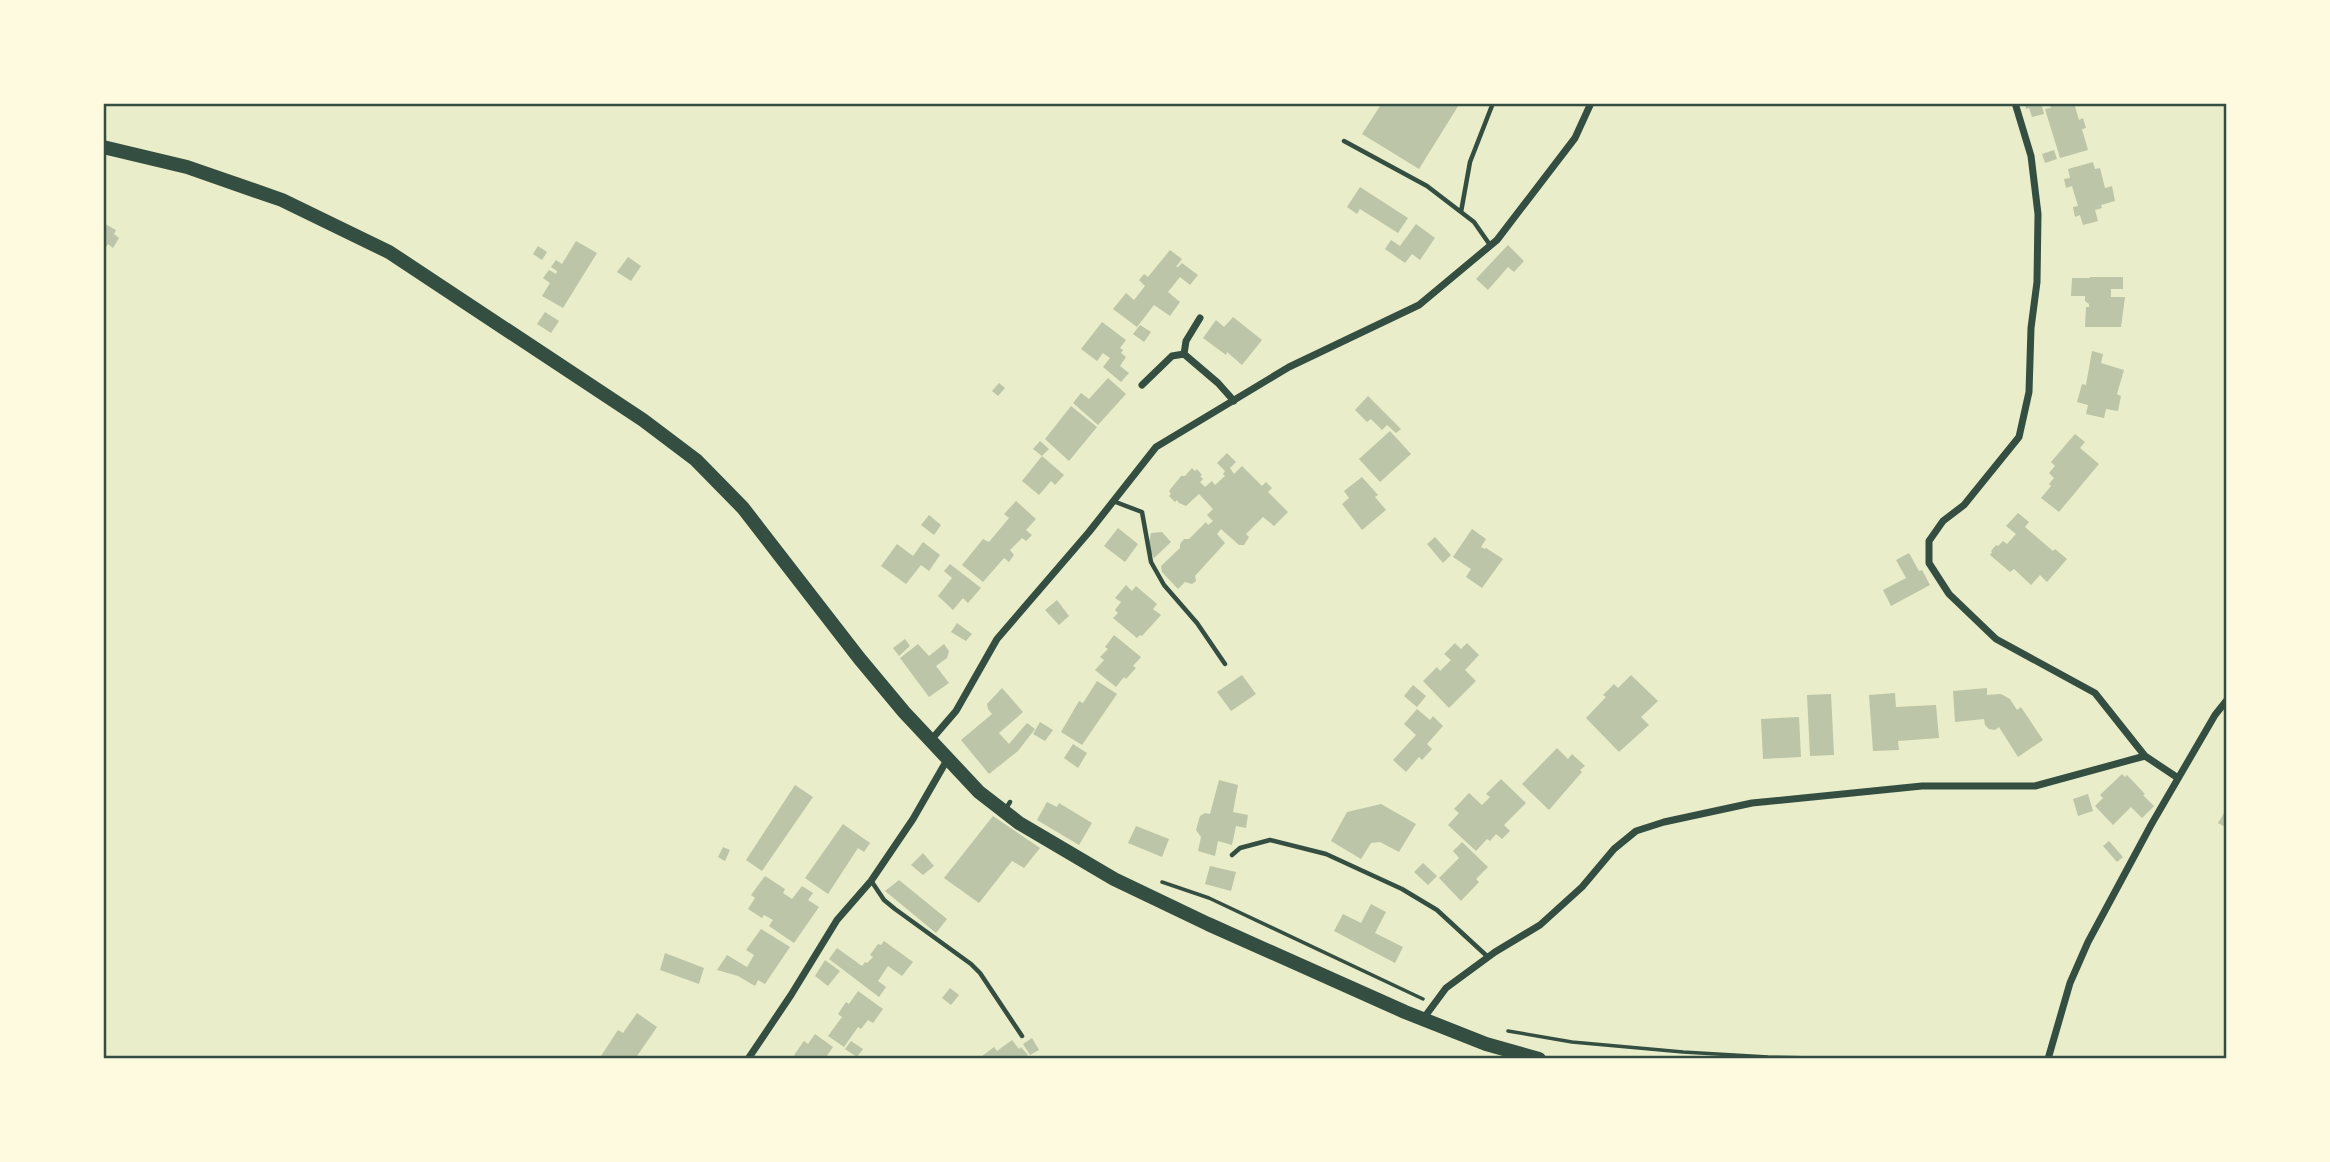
<svg xmlns="http://www.w3.org/2000/svg" width="2330" height="1162" font-family="'Crimson Pro',serif">
  <style>
    .building { fill: #bcc5a7 }
    .lines { fill: none; stroke-linecap: round; stroke-linejoin: round }
    .path { stroke: #344e41; stroke-width: 3.5 }
    .service { stroke: #344e41; stroke-width: 4.5 }
    .minor { stroke: #344e41; stroke-width: 7 }
    .primary { stroke: #344e41; stroke-width: 14 }
    .neatline { fill: none; stroke: #344e41; stroke-width: 2.5 }
  </style>
  <rect width="100%" height="100%" fill="#e9edc9"/>
  <path class="building" d="M 1382,103 L 1460,103 L 1419,169 L 1362,134 Z
    M 2025,103 L 2041,103 L 2044,114 L 2032,117 L 2029,108 L 2026,109 Z
    M 2049,103 L 2074,103 L 2079,120 L 2083,118 L 2086,128 L 2082,129 L 2088,150 L 2060,158 L 2045,109 L 2051,108 Z
    M 2054,150 L 2057,159 L 2045,163 L 2042,154 Z
    M 2093,162 L 2095,169 L 2100,168 L 2105,188 L 2112,186 L 2115,201 L 2101,205 L 2102,208 L 2095,210 L 2098,221 L 2083,225 L 2080,215 L 2075,217 L 2073,207 L 2078,206 L 2072,186 L 2066,188 L 2064,179 L 2070,178 L 2068,169 Z
    M 1360,187 L 1408,218 L 1398,233 L 1360,209 L 1357,214 L 1347,207 Z
    M 103,223 L 116,230 L 114,234 L 119,238 L 113,248 L 108,244 L 103,252 Z
    M 1416,224 L 1435,238 L 1420,260 L 1412,254 L 1405,263 L 1385,249 L 1391,240 L 1400,246 Z
    M 576,241 L 597,253 L 563,308 L 542,296 L 550,283 L 543,278 L 549,270 L 556,274 L 557,271 L 551,267 L 556,260 L 562,264 Z
    M 1508,245 L 1524,261 L 1514,272 L 1508,267 L 1488,290 L 1476,279 Z
    M 538,246 L 547,252 L 542,260 L 533,254 Z
    M 1170,250 L 1182,259 L 1176,267 L 1178,267 L 1182,263 L 1198,275 L 1190,285 L 1180,277 L 1168,292 L 1180,302 L 1170,316 L 1154,305 L 1137,327 L 1113,309 L 1126,293 L 1134,300 L 1145,286 L 1139,280 L 1144,274 L 1148,277 Z
    M 628,257 L 641,266 L 631,281 L 617,272 Z
    M 2090,277 L 2123,277 L 2123,289 L 2111,289 L 2111,297 L 2125,297 L 2121,327 L 2085,327 L 2086,307 L 2089,307 L 2089,304 L 2085,301 L 2085,296 L 2071,296 L 2072,278 L 2090,278 Z
    M 545,312 L 559,321 L 551,333 L 537,324 Z
    M 1233,317 L 1262,340 L 1242,365 L 1227,352 L 1226,355 L 1203,338 L 1216,320 L 1224,327 Z
    M 1102,322 L 1126,340 L 1120,348 L 1123,350 L 1121,353 L 1126,357 L 1120,366 L 1129,373 L 1121,382 L 1103,367 L 1110,358 L 1103,353 L 1097,361 L 1081,349 Z
    M 1140,325 L 1151,332 L 1144,342 L 1133,334 Z
    M 2092,351 L 2103,354 L 2101,363 L 2124,370 L 2117,394 L 2121,396 L 2118,411 L 2106,409 L 2104,418 L 2086,414 L 2088,405 L 2077,402 L 2082,384 L 2086,385 Z
    M 1108,378 L 1126,394 L 1098,425 L 1073,403 L 1081,393 L 1089,399 Z
    M 999,383 L 1005,388 L 998,396 L 992,391 Z
    M 1368,396 L 1401,429 L 1396,433 L 1387,425 L 1382,430 L 1371,419 L 1367,422 L 1355,410 Z
    M 1071,406 L 1097,427 L 1069,461 L 1045,439 Z
    M 1390,431 L 1411,454 L 1380,482 L 1359,459 Z
    M 2075,434 L 2085,442 L 2080,448 L 2099,464 L 2059,512 L 2041,498 L 2051,486 L 2049,484 L 2054,478 L 2049,473 L 2055,466 L 2051,462 Z
    M 1040,441 L 1049,449 L 1042,456 L 1064,475 L 1055,485 L 1051,481 L 1039,495 L 1022,481 L 1042,456 L 1033,449 Z
    M 1227,453 L 1236,462 L 1230,468 L 1234,474 L 1242,466 L 1262,486 L 1266,482 L 1272,488 L 1268,492 L 1288,512 L 1274,526 L 1263,517 L 1246,534 L 1249,537 L 1244,545 L 1239,545 L 1221,529 L 1217,534 L 1225,543 L 1195,576 L 1196,581 L 1192,584 L 1185,582 L 1178,589 L 1162,572 L 1161,566 L 1180,548 L 1180,544 L 1184,539 L 1189,539 L 1206,522 L 1208,525 L 1213,521 L 1207,515 L 1213,509 L 1199,494 L 1186,506 L 1179,503 L 1177,500 L 1175,502 L 1169,496 L 1171,494 L 1169,491 L 1181,476 L 1185,476 L 1192,468 L 1195,471 L 1197,469 L 1202,475 L 1200,476 L 1203,479 L 1200,482 L 1205,487 L 1212,481 L 1215,485 L 1225,476 L 1223,474 L 1225,471 L 1217,463 Z
    M 1362,477 L 1378,495 L 1375,497 L 1386,510 L 1362,530 L 1342,504 L 1349,498 L 1344,491 Z
    M 1016,501 L 1036,519 L 1026,530 L 1032,535 L 1026,541 L 1022,538 L 1010,550 L 1014,555 L 1009,562 L 1004,558 L 983,582 L 962,565 L 983,539 L 989,542 L 1009,518 L 1004,514 Z
    M 2018,513 L 2029,522 L 2025,527 L 2053,551 L 2055,549 L 2067,559 L 2047,582 L 2040,575 L 2031,585 L 2014,569 L 2010,572 L 1990,555 L 1992,552 L 1991,551 L 1996,545 L 1998,546 L 2003,541 L 2007,544 L 2016,534 L 2006,526 Z
    M 929,515 L 941,525 L 934,535 L 921,525 Z
    M 1118,528 L 1138,544 L 1125,562 L 1104,546 Z
    M 1472,529 L 1486,539 L 1481,547 L 1485,549 L 1486,548 L 1503,559 L 1482,588 L 1466,577 L 1471,569 L 1453,557 Z
    M 1162,532 L 1171,542 L 1154,558 L 1148,547 L 1151,533 Z
    M 1435,537 L 1451,555 L 1443,563 L 1427,544 Z
    M 923,542 L 940,555 L 929,571 L 921,565 L 906,584 L 881,566 L 897,544 L 913,556 Z
    M 1909,553 L 1919,571 L 1922,570 L 1930,585 L 1891,606 L 1883,590 L 1906,578 L 1896,560 Z
    M 950,564 L 981,588 L 968,603 L 963,598 L 953,610 L 938,596 L 952,578 L 944,571 Z
    M 1126,585 L 1132,591 L 1136,586 L 1157,604 L 1153,609 L 1161,615 L 1142,636 L 1140,635 L 1137,638 L 1113,618 L 1118,613 L 1115,610 L 1121,602 L 1115,598 Z
    M 1057,600 L 1069,616 L 1059,625 L 1045,610 Z
    M 957,623 L 972,634 L 966,641 L 951,632 Z
    M 1114,635 L 1141,657 L 1133,666 L 1136,668 L 1126,679 L 1124,677 L 1116,687 L 1095,670 L 1104,660 L 1100,657 L 1108,649 L 1105,647 Z
    M 905,639 L 910,646 L 899,656 L 893,648 Z
    M 1455,643 L 1461,649 L 1467,643 L 1479,655 L 1465,670 L 1476,681 L 1449,708 L 1423,681 L 1437,667 L 1440,671 L 1451,660 L 1444,654 Z
    M 918,644 L 929,656 L 944,644 L 949,651 L 947,658 L 936,666 L 949,683 L 929,697 L 900,658 Z
    M 1242,675 L 1256,694 L 1231,711 L 1217,692 Z
    M 1631,675 L 1658,701 L 1641,717 L 1649,725 L 1619,752 L 1586,718 L 1606,697 L 1603,695 L 1614,684 L 1618,688 Z
    M 1097,681 L 1117,694 L 1082,745 L 1061,732 L 1079,701 L 1083,703 Z
    M 1413,685 L 1426,696 L 1417,707 L 1404,696 Z
    M 1002,688 L 1023,712 L 999,733 L 1009,744 L 1027,723 L 1035,729 L 1018,751 L 989,774 L 961,740 L 992,714 L 988,709 L 987,704 Z
    M 1987,688 L 1987,695 L 2001,694 L 2010,699 L 2017,710 L 2021,707 L 2043,740 L 2018,757 L 1999,727 L 1995,730 L 1989,729 L 1985,725 L 1984,719 L 1955,722 L 1953,691 Z
    M 1895,693 L 1896,707 L 1936,705 L 1939,738 L 1898,741 L 1899,750 L 1873,751 L 1869,695 Z
    M 1831,694 L 1834,755 L 1810,756 L 1807,695 Z
    M 1417,709 L 1430,720 L 1433,716 L 1443,726 L 1427,744 L 1432,749 L 1422,760 L 1419,757 L 1406,772 L 1393,760 L 1416,735 L 1404,724 Z
    M 1799,717 L 1801,757 L 1763,759 L 1761,719 Z
    M 1040,722 L 1053,730 L 1045,741 L 1033,734 Z
    M 1073,744 L 1087,753 L 1078,768 L 1064,758 Z
    M 1557,748 L 1568,759 L 1572,754 L 1585,766 L 1580,770 L 1582,772 L 1549,810 L 1522,784 Z
    M 2122,774 L 2125,777 L 2127,775 L 2145,794 L 2143,795 L 2154,806 L 2142,818 L 2131,807 L 2113,825 L 2095,806 L 2103,798 L 2100,795 Z
    M 1501,779 L 1526,803 L 1504,825 L 1510,831 L 1502,839 L 1496,834 L 1490,841 L 1487,839 L 1476,851 L 1448,825 L 1459,813 L 1454,809 L 1469,793 L 1482,805 L 1490,797 L 1486,794 Z
    M 1219,780 L 1238,785 L 1233,812 L 1248,815 L 1246,828 L 1236,826 L 1232,845 L 1218,841 L 1215,856 L 1198,851 L 1201,837 L 1196,830 L 1200,816 L 1205,813 L 1210,814 Z
    M 795,785 L 813,797 L 762,871 L 746,860 Z
    M 2088,794 L 2093,811 L 2078,816 L 2073,799 Z
    M 1047,802 L 1057,807 L 1059,803 L 1092,823 L 1079,845 L 1037,820 Z
    M 1381,804 L 1416,824 L 1399,852 L 1380,842 L 1371,843 L 1361,859 L 1331,841 L 1347,812 Z
    M 2227,808 L 2227,828 L 2218,823 Z
    M 993,816 L 1040,848 L 1024,868 L 1012,861 L 979,903 L 944,878 Z
    M 843,824 L 870,843 L 864,852 L 858,848 L 828,894 L 805,878 Z
    M 1136,826 L 1169,839 L 1162,857 L 1128,843 Z
    M 2109,841 L 2123,857 L 2117,862 L 2103,846 Z
    M 1462,842 L 1488,867 L 1476,879 L 1479,882 L 1461,901 L 1439,878 L 1459,858 L 1453,851 Z
    M 723,847 L 730,850 L 725,861 L 718,857 Z
    M 923,853 L 934,866 L 923,875 L 911,865 Z
    M 1423,863 L 1437,876 L 1428,885 L 1414,872 Z
    M 1210,866 L 1236,872 L 1231,891 L 1205,884 Z
    M 765,876 L 785,889 L 783,893 L 792,899 L 802,886 L 813,893 L 808,900 L 819,907 L 794,943 L 769,926 L 773,920 L 764,915 L 762,918 L 748,909 L 755,898 L 751,895 Z
    M 899,880 L 947,919 L 936,933 L 885,891 Z
    M 1371,904 L 1386,912 L 1375,933 L 1403,947 L 1395,963 L 1334,931 L 1343,914 L 1361,923 Z
    M 761,929 L 790,947 L 765,984 L 758,980 L 755,986 L 738,976 L 717,970 L 727,955 L 747,967 L 754,955 L 746,950 Z
    M 884,941 L 913,962 L 902,976 L 888,966 L 878,981 L 886,987 L 879,997 L 829,959 L 837,948 L 862,966 L 865,962 L 867,963 L 873,957 L 870,955 L 878,944 L 881,945 Z
    M 665,953 L 704,968 L 699,984 L 660,970 Z
    M 825,960 L 840,971 L 828,986 L 815,976 Z
    M 950,988 L 959,995 L 951,1005 L 942,998 Z
    M 858,991 L 883,1009 L 873,1023 L 868,1020 L 861,1029 L 858,1027 L 844,1047 L 828,1036 L 842,1017 L 838,1014 L 846,1002 L 849,1004 Z
    M 637,1013 L 657,1027 L 635,1059 L 599,1059 L 618,1030 L 623,1033 Z
    M 815,1034 L 833,1047 L 826,1057 L 828,1059 L 799,1059 L 794,1055 L 804,1041 L 808,1044 Z
    M 1032,1038 L 1039,1050 L 1030,1055 L 1023,1044 Z
    M 1012,1040 L 1019,1049 L 1021,1047 L 1028,1055 L 1023,1059 L 984,1059 L 982,1056 L 994,1047 L 997,1051 Z
    M 851,1041 L 863,1049 L 857,1057 L 845,1049 Z"/>
  <g class="lines">
    <path class="path" d="M 1162,882 L 1209,898 L 1423,999
      M 1508,1031 L 1572,1042 L 1683,1052 L 1768,1057 L 1862,1059"/>
    <path class="service" d="M 1344,141 L 1427,186 L 1474,222 L 1490,245
      M 1461,212 L 1470,162 L 1493,103
      M 1113,501 L 1142,512 L 1151,562 L 1164,585 L 1197,623 L 1225,664
      M 1005,810 L 1010,802
      M 1232,855 L 1240,848 L 1270,840 L 1326,854 L 1402,889 L 1437,910 L 1488,957
      M 872,882 L 884,900 L 895,909 L 971,964 L 980,973 L 1022,1036"/>
    <path class="minor" d="M 2015,103 L 2031,156 L 2038,214 L 2037,282 L 2031,328 L 2029,392 L 2019,437 L 1964,505 L 1943,521 L 1929,541 L 1929,563 L 1949,594 L 1996,639 L 2095,693 L 2145,756 L 2178,778
      M 1184,354 L 1218,383 L 1234,401
      M 1142,385 L 1172,356 L 1184,354 L 1186,341 L 1200,318
      M 931,740 L 956,711 L 997,639 L 1089,532 L 1156,447 L 1289,367 L 1419,305 L 1497,240 L 1575,138 L 1591,103
      M 1423,1019 L 1446,988 L 1495,952 L 1540,925 L 1582,887 L 1614,849 L 1636,831 L 1664,822 L 1752,803 L 1922,786 L 2035,786 L 2145,756
      M 748,1059 L 791,995 L 837,920 L 871,881 L 913,819 L 947,760
      M 2048,1059 L 2070,983 L 2088,942 L 2151,825 L 2215,715 L 2227,700"/>
    <path class="primary" d="M 103,147 L 187,167 L 282,200 L 389,252 L 643,420 L 696,460 L 743,508 L 859,658 L 904,712 L 979,792 L 1019,823 L 1114,879 L 1208,924 L 1405,1012 L 1486,1044 L 1539,1059"/>
  </g>
  <rect width="2330" height="1162" fill="none" stroke="#fefae0" stroke-width="210"/>
  <rect x="105" y="105" width="2120" height="952" class="neatline"/>
</svg>
